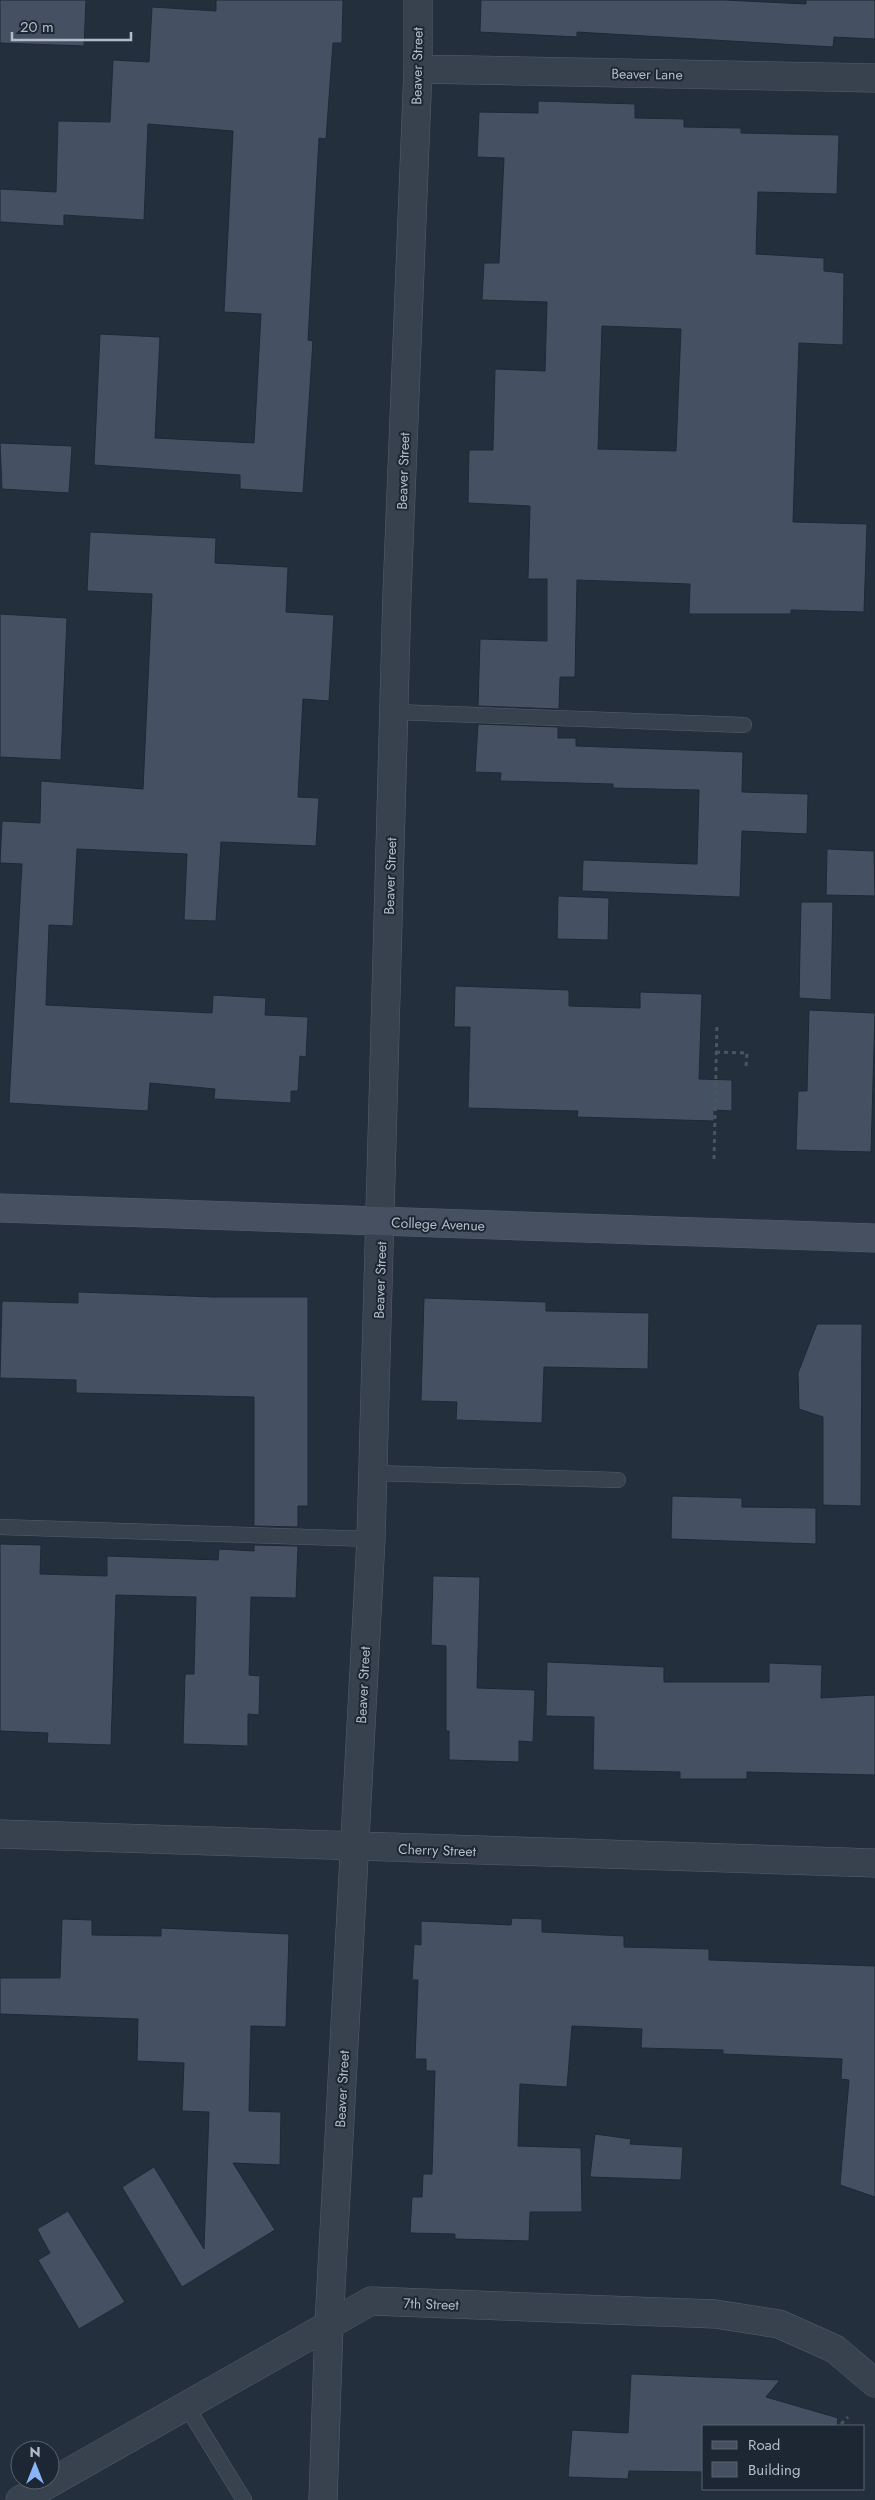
<svg xmlns="http://www.w3.org/2000/svg" width="875" height="2500" font-family="Jost,sans-serif">
  <style>
    .building { fill: #455162; stroke: #1f2835; fill-rule: evenodd }
    .lines { fill: none; stroke-linecap: round; stroke-linejoin: round }
    .service-casing { stroke: #565f6c; stroke-width: 16 }
    .minor-casing { stroke: #565f6c; stroke-width: 29 }
    .secondary-casing { stroke: #565f6c; stroke-width: 29 }
    .path { stroke: #44595c; stroke-width: 3; stroke-dasharray: 4 4; stroke-linecap: butt }
    .service { stroke: #38414e; stroke-width: 15 }
    .minor { stroke: #38414e; stroke-width: 28 }
    .secondary { stroke: #465061; stroke-width: 28 }
    .labels { text-anchor: middle; stroke-width: 4; stroke-linejoin: round; paint-order: stroke }
    .street-label { font-size: 14px; fill: #b4bcc9; stroke: #1d2633 }
  </style>
  <rect width="100%" height="100%" fill="#242f3e"/>
  <path class="building" d="M 0,0 L 86,0 L 84,46 L 0,43 Z
    M 216,0 L 343,0 L 342,43 L 333,43 L 326,139 L 319,138 L 308,340 L 313,341 L 303,493 L 240,489 L 240,475 L 94,465 L 100,334 L 160,337 L 155,438 L 254,443 L 261,314 L 224,312 L 233,131 L 148,124 L 144,220 L 64,215 L 64,226 L 0,222 L 0,189 L 56,192 L 58,121 L 110,122 L 113,60 L 149,62 L 152,7 L 216,11 Z
    M 481,0 L 725,0 L 806,4 L 806,0 L 875,0 L 875,39 L 834,37 L 833,47 L 577,32 L 577,37 L 480,32 Z
    M 538,101 L 635,104 L 635,118 L 684,119 L 684,127 L 741,128 L 741,133 L 839,135 L 837,194 L 758,192 L 756,254 L 824,258 L 824,271 L 844,273 L 843,345 L 799,343 L 793,522 L 867,524 L 864,612 L 791,610 L 791,614 L 689,614 L 690,584 L 577,580 L 575,677 L 560,677 L 559,709 L 478,706 L 480,639 L 547,641 L 547,579 L 528,579 L 530,506 L 468,503 L 469,450 L 493,450 L 495,369 L 545,371 L 547,302 L 482,300 L 484,263 L 499,263 L 504,158 L 477,157 L 479,112 L 538,113 ZM 602,326 L 681,329 L 676,451 L 598,449 Z
    M 0,443 L 72,446 L 69,493 L 2,489 Z
    M 90,532 L 216,538 L 215,563 L 288,567 L 286,612 L 334,615 L 329,701 L 303,699 L 298,797 L 319,798 L 316,846 L 221,842 L 216,921 L 184,920 L 187,854 L 77,849 L 73,926 L 49,925 L 46,1005 L 212,1013 L 213,995 L 266,998 L 265,1015 L 308,1017 L 306,1057 L 300,1056 L 298,1091 L 291,1091 L 291,1103 L 214,1099 L 215,1089 L 150,1083 L 148,1111 L 9,1103 L 22,864 L 0,863 L 2,821 L 40,823 L 41,781 L 143,789 L 152,594 L 87,591 Z
    M 0,614 L 67,618 L 61,760 L 0,757 Z
    M 478,724 L 558,727 L 558,738 L 576,738 L 576,746 L 743,752 L 742,792 L 808,794 L 807,834 L 742,831 L 740,897 L 582,891 L 583,860 L 697,864 L 699,790 L 613,788 L 613,784 L 500,781 L 501,773 L 475,772 Z
    M 827,849 L 874,851 L 875,896 L 826,895 Z
    M 558,896 L 609,898 L 608,940 L 557,939 Z
    M 801,902 L 833,902 L 831,1000 L 799,998 Z
    M 455,986 L 569,990 L 569,1006 L 640,1008 L 640,992 L 702,994 L 699,1079 L 732,1080 L 732,1111 L 714,1110 L 714,1121 L 577,1117 L 578,1111 L 468,1108 L 470,1027 L 454,1027 Z
    M 809,1010 L 875,1013 L 871,1152 L 796,1150 L 798,1091 L 807,1091 Z
    M 78,1292 L 213,1297 L 308,1297 L 308,1506 L 298,1506 L 298,1527 L 254,1526 L 254,1397 L 76,1393 L 76,1380 L 0,1378 L 2,1301 L 78,1303 Z
    M 424,1298 L 546,1302 L 546,1311 L 649,1313 L 648,1369 L 544,1367 L 542,1423 L 456,1420 L 457,1402 L 421,1401 Z
    M 817,1324 L 862,1324 L 861,1506 L 823,1505 L 823,1417 L 799,1409 L 798,1373 Z
    M 672,1496 L 742,1498 L 742,1507 L 816,1508 L 816,1544 L 671,1539 Z
    M 0,1544 L 41,1545 L 40,1574 L 107,1576 L 107,1556 L 218,1560 L 219,1549 L 254,1551 L 254,1545 L 298,1546 L 296,1598 L 251,1597 L 249,1675 L 260,1676 L 259,1715 L 248,1714 L 248,1746 L 183,1744 L 185,1674 L 194,1674 L 196,1597 L 116,1595 L 111,1745 L 47,1743 L 48,1733 L 0,1731 Z
    M 433,1576 L 480,1577 L 477,1688 L 535,1690 L 533,1742 L 519,1741 L 519,1762 L 449,1760 L 449,1731 L 446,1731 L 446,1646 L 431,1645 Z
    M 547,1662 L 664,1667 L 664,1682 L 769,1682 L 769,1663 L 822,1665 L 821,1698 L 875,1695 L 875,1775 L 747,1772 L 747,1779 L 680,1779 L 680,1772 L 593,1770 L 594,1717 L 546,1716 Z
    M 512,1918 L 542,1919 L 542,1932 L 624,1936 L 624,1947 L 709,1949 L 709,1960 L 875,1966 L 875,2197 L 840,2185 L 849,2080 L 841,2079 L 842,2059 L 723,2054 L 723,2050 L 641,2048 L 642,2029 L 572,2026 L 567,2087 L 520,2084 L 518,2146 L 581,2148 L 582,2212 L 530,2212 L 529,2241 L 455,2239 L 455,2234 L 410,2233 L 412,2197 L 422,2197 L 423,2174 L 432,2174 L 435,2071 L 426,2071 L 426,2059 L 415,2059 L 418,1980 L 412,1980 L 414,1944 L 421,1945 L 421,1921 L 511,1925 Z
    M 62,1919 L 92,1920 L 92,1935 L 161,1936 L 161,1928 L 289,1934 L 286,2027 L 251,2026 L 249,2111 L 281,2112 L 280,2165 L 233,2163 L 275,2230 L 182,2287 L 122,2187 L 154,2167 L 204,2249 L 209,2112 L 182,2111 L 184,2063 L 137,2061 L 138,2019 L 0,2014 L 0,1978 L 60,1978 Z
    M 595,2134 L 631,2139 L 630,2144 L 683,2147 L 681,2180 L 590,2177 Z
    M 68,2211 L 125,2302 L 79,2329 L 38,2260 L 50,2253 L 37,2229 Z
    M 631,2374 L 780,2380 L 766,2397 L 838,2418 L 837,2426 L 704,2426 L 704,2472 L 629,2471 L 628,2479 L 568,2477 L 572,2430 L 628,2433 Z"/>
  <g class="lines">
    <defs>
      <path id="service" d="M 395,712 L 744,725
        M 373,1473 L 618,1480
        M 0,1527 L 371,1539
        M 187,2407 L 244,2500"/>
      <path id="minor" d="M 418,69 L 875,78
        M 0,1834 L 875,1863
        M 20,2500 L 371,2301 L 715,2314 L 779,2324 L 835,2349 L 875,2383
        M 323,2500 L 329,2325 L 371,1539 L 397,594 L 418,69 L 418,0"/>
      <path id="secondary" d="M 0,1208 L 875,1238"/>
    </defs>
    <use href="#service" class="service-casing"/>
    <use href="#minor" class="minor-casing"/>
    <use href="#secondary" class="secondary-casing"/>
    <path class="path" d="M 716,1052 L 747,1053 L 746,1066
      M 714,1159 L 717,1023
      M 841,2424 L 848,2417"/>
    <use href="#service" class="service"/>
    <use href="#minor" class="minor"/>
    <use href="#secondary" class="secondary"/>
  </g>
  <g class="labels">
    <g class="street-label">
      <text transform="translate(417 66) rotate(-89)" y="5">Beaver Street</text>
      <text transform="translate(647 74) rotate(1)" y="5">Beaver Lane</text>
      <text transform="translate(403 471) rotate(-88)" y="5">Beaver Street</text>
      <text transform="translate(390 876) rotate(-88)" y="5">Beaver Street</text>
      <text transform="translate(438 1224) rotate(2)" y="5">College Avenue</text>
      <text transform="translate(380 1280) rotate(-88)" y="5">Beaver Street</text>
      <text transform="translate(363 1685) rotate(-87)" y="5">Beaver Street</text>
      <text transform="translate(437 1850) rotate(2)" y="5">Cherry Street</text>
      <text transform="translate(342 2089) rotate(-87)" y="5">Beaver Street</text>
      <text transform="translate(431 2304) rotate(2)" y="5">7th Street</text>
    </g>
  </g>
  <rect x="702" y="2425" width="162" height="65" fill="#1d2633" stroke="#59626f"/>
  <rect x="712" y="2441" width="25" height="8" fill="#465061" stroke="#59626f"/>
  <text x="748" y="2450" font-size="15" fill="#b4bcc9">Road</text>
  <rect x="712" y="2462" width="25" height="15" fill="#455162" stroke="#59626f"/>
  <text x="748" y="2475" font-size="15" fill="#b4bcc9">Building</text>
  <g transform="translate(35 2465)"><circle r="24" fill="#1d2633" stroke="#59626f"/>
  <path d="M0-4L9 19L0 12L-9 19Z" fill="#8ab4f8"/>
  <text y="-8" font-size="14" font-weight="bold" text-anchor="middle" fill="#b4bcc9">N</text>
  </g>
  <path d="M12 32v8h119v-8" fill="none" stroke="#b4bcc9" stroke-width="2.5"/>
  <text x="20" y="32" font-size="15" fill="#b4bcc9" stroke="#1d2633" stroke-width="4" paint-order="stroke">20 m</text>
</svg>
